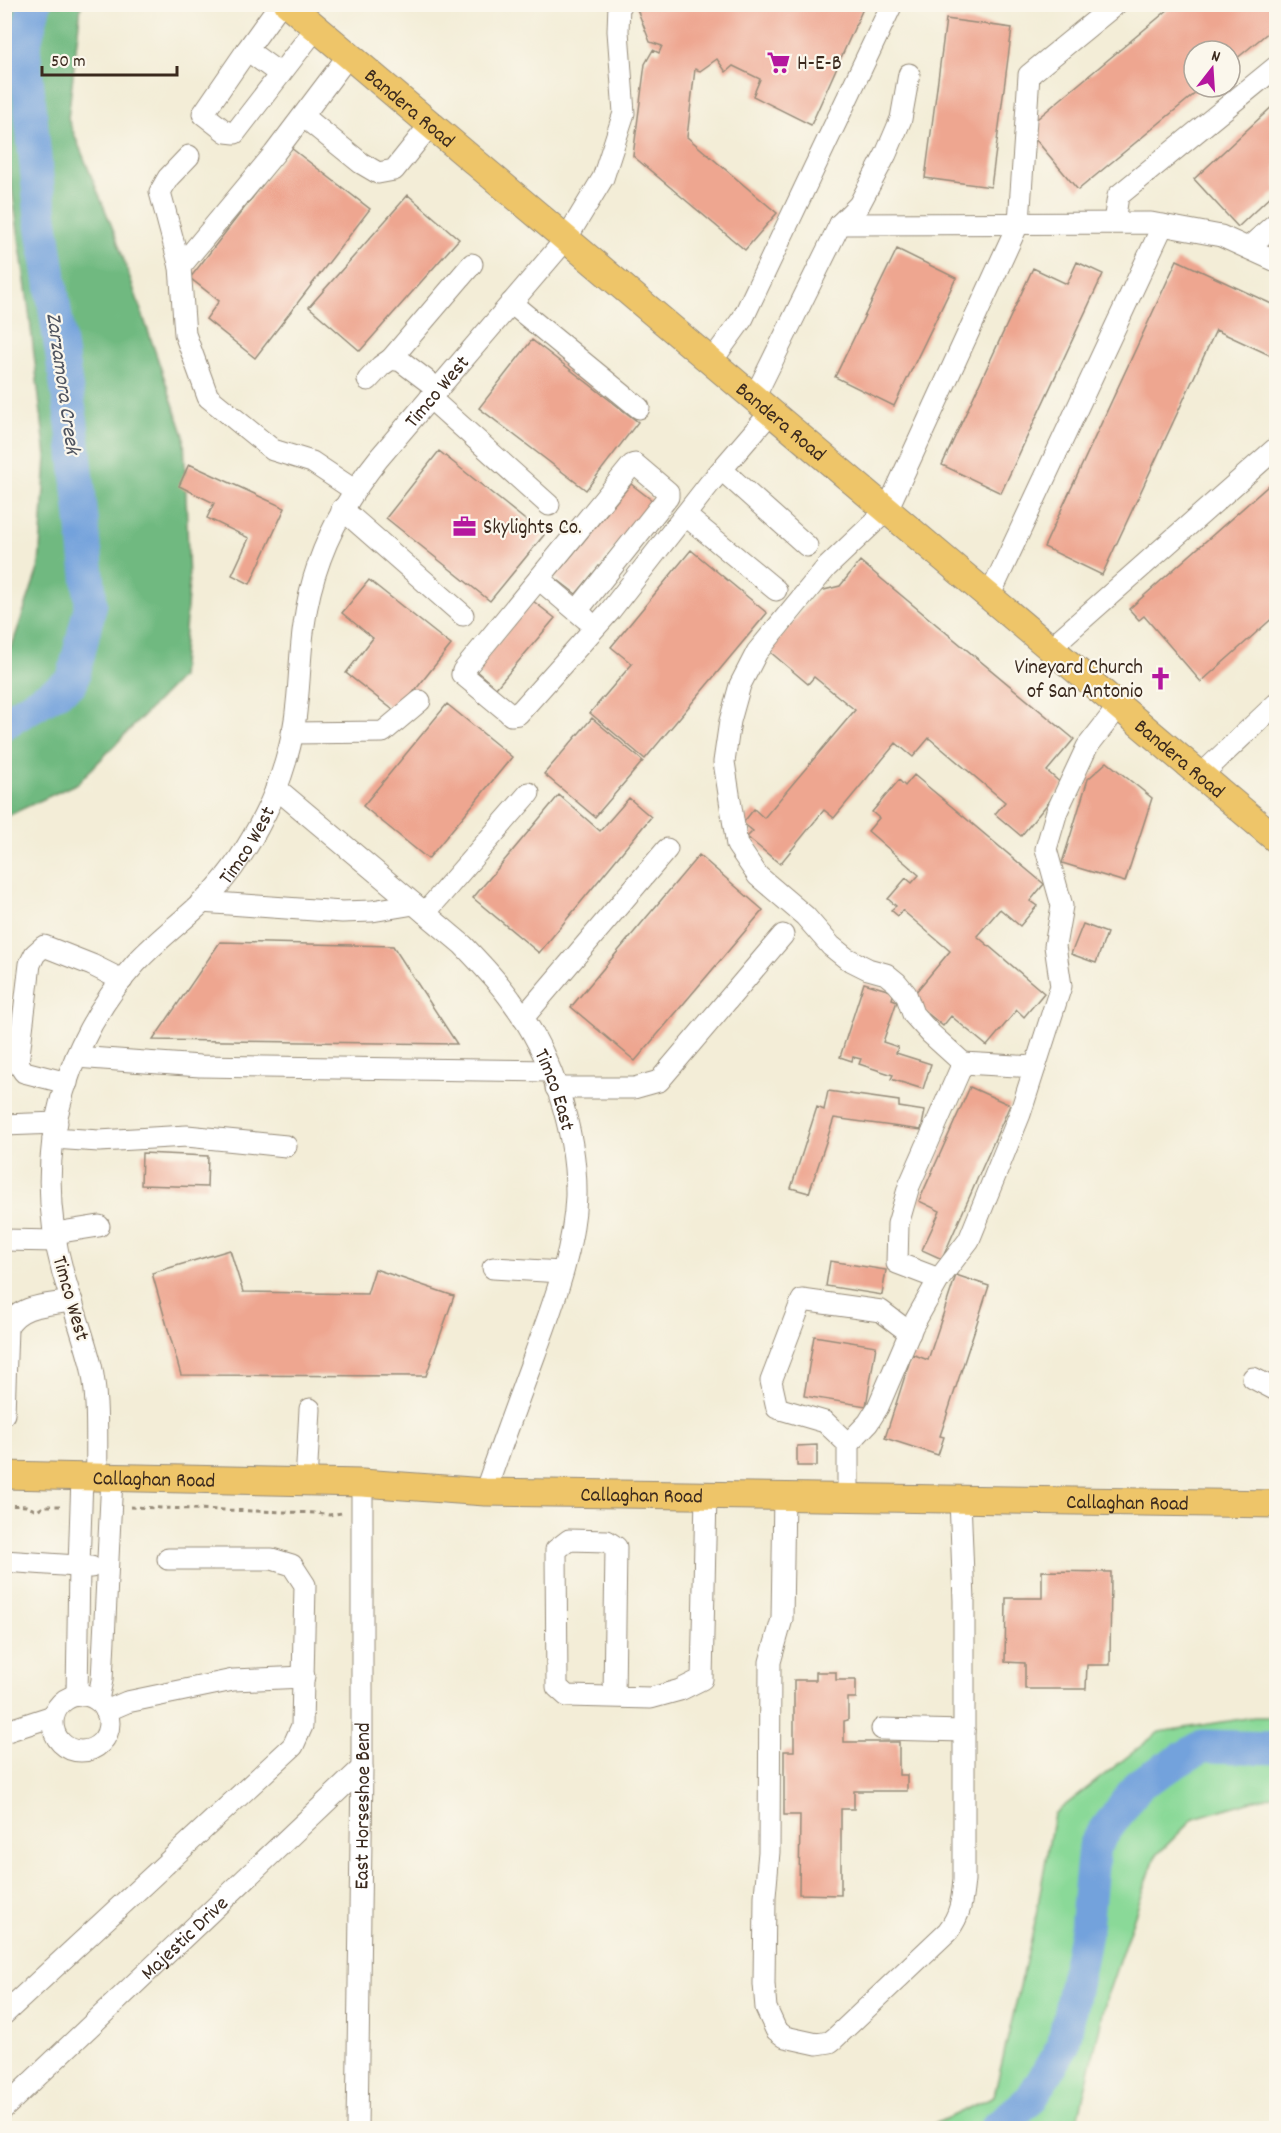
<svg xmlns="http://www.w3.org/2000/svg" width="1281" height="2133" font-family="Dekko,sans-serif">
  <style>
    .green { fill: #8ad998; stroke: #62825b; stroke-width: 1.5 }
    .forest { fill: #6fb980; stroke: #55724f; stroke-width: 1.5 }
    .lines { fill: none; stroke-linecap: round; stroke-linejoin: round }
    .river { stroke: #73a2dc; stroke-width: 33 }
    .building { fill: #eea690 }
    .minor-casing { stroke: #978c7a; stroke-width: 23 }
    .major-casing { stroke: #978c7a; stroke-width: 29 }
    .path { stroke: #978c7a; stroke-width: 3; stroke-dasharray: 4.5 4.5; stroke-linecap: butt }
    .minor { stroke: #fff; stroke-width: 21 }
    .major { stroke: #eec569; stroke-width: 27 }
    .labels { text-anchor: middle; stroke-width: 4.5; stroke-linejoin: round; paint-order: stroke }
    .poi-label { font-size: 21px; fill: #3b2a1e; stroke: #fbf7ec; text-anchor: start }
    .street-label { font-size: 21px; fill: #3b2a1e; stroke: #fbf7ec }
    .water-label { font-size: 22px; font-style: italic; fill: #4f5460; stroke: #fbf7ec }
  </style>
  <rect width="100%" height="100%" fill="#fbf7ec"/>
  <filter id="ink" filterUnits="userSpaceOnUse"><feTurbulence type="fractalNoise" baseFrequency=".0167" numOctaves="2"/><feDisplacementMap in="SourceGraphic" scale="12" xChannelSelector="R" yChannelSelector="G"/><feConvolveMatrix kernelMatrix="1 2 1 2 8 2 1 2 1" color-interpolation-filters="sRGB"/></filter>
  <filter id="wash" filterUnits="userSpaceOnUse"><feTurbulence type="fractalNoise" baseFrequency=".008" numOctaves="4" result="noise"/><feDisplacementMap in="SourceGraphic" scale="24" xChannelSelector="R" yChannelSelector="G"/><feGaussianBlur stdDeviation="1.35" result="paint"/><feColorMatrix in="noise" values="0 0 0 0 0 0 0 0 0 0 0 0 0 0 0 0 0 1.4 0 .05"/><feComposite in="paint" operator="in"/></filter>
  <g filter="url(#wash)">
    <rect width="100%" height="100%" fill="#f3edd7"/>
    <path class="green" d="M 1254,1717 L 1276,1717 L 1276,1794 L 1194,1818 L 1155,1857 L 1107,1996 L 1079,2116 L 1069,2128 L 926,2128 L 994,2096 L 1034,1927 L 1054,1814 L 1159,1732 Z"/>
    <path class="forest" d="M 28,5 L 81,5 L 68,119 L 115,234 L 184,436 L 189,583 L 181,677 L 78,783 L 5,817 L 5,650 L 12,646 L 39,566 L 46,457 L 28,303 L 7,153 L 4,13 Z"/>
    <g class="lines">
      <path class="river" d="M 4,723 L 72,682 L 91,603 L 72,424 L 41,217 L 24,47 L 35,4
        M 996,2128 L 1031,2099 L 1063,2046 L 1086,1929 L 1094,1846 L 1139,1784 L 1203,1746 L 1276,1748"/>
    </g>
    <g id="blocks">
      <path class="building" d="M 635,4 L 865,4 L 811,125 L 753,96 L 760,79 L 733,66 L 726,72 L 717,59 L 700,71 L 695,69 L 687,137 L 777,213 L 745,250 L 633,156 L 645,64 L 653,50 L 659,53 L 662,46 L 650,42 Z
        M 1175,4 L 1276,4 L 1276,26 L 1230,64 L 1230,51 L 1194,51 L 1194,87 L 1203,87 L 1078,190 L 1026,128 Z
        M 946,19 L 1012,28 L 991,187 L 925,178 Z
        M 1276,103 L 1276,191 L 1238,227 L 1194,179 Z
        M 291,148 L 370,209 L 255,358 L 206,319 L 219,301 L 190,278 Z
        M 408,195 L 459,239 L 360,351 L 309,307 Z
        M 897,249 L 956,278 L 894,406 L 835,377 Z
        M 1177,260 L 1276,306 L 1276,358 L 1216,330 L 1102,575 L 1044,547 Z
        M 1077,262 L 1103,274 L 1001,493 L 942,465 L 1033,268 L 1067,284 Z
        M 532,340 L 638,422 L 586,490 L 479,408 Z
        M 439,451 L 544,535 L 490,601 L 386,518 Z
        M 189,464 L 285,508 L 250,584 L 232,575 L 249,538 L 207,518 L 214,503 L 179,486 Z
        M 1276,479 L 1276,615 L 1201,682 L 1144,616 L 1139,620 L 1129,609 Z
        M 631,484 L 653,501 L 576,594 L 554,577 Z
        M 691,550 L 767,613 L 645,759 L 590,713 L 632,664 L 611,647 Z
        M 860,561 L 1074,739 L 1047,771 L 1063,785 L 1021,836 L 995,814 L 1005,802 L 929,738 L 913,757 L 896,743 L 834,818 L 824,810 L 780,864 L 747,837 L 753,831 L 743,823 L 754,809 L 764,818 L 855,710 L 814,677 L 808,684 L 769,651 L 820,591 L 840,586 Z
        M 369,580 L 451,645 L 397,713 L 346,673 L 373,638 L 342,613 Z
        M 533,601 L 555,618 L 496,688 L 475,670 Z
        M 447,704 L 512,757 L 428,859 L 363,806 Z
        M 592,718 L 643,761 L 595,817 L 544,774 Z
        M 1107,762 L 1152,798 L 1125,882 L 1062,863 L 1088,779 Z
        M 914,775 L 1044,884 L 1030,901 L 1037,906 L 1020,926 L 1000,909 L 977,936 L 1044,993 L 1024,1017 L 1017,1010 L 987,1046 L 951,1016 L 943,1026 L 910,999 L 950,951 L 902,910 L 898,916 L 891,910 L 896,906 L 888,899 L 906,878 L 912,883 L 919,875 L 868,831 L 879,818 L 872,812 L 899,780 L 905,786 Z
        M 559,795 L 600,831 L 629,798 L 651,817 L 539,953 L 473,898 Z
        M 699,855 L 763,910 L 635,1061 L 571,1007 Z
        M 1083,924 L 1107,933 L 1096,963 L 1071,954 Z
        M 220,942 L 393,946 L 457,1044 L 153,1040 Z
        M 864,983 L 894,992 L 892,999 L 897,1001 L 883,1042 L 898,1047 L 896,1053 L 931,1064 L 923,1089 L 891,1079 L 893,1075 L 859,1064 L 861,1059 L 853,1057 L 852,1061 L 840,1057 Z
        M 970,1087 L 1010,1105 L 942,1259 L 922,1250 L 940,1211 L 919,1201 Z
        M 828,1091 L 899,1101 L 899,1107 L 925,1111 L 921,1130 L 834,1118 L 809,1193 L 791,1188 L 817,1107 L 824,1110 Z
        M 142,1153 L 208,1156 L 207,1187 L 141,1185 Z
        M 230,1250 L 243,1292 L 367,1294 L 375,1269 L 454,1296 L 426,1376 L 181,1375 L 152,1273 Z
        M 830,1261 L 886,1270 L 882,1295 L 826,1286 Z
        M 956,1275 L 989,1286 L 940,1436 L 944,1437 L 938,1455 L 885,1438 L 912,1354 L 928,1360 Z
        M 814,1336 L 876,1346 L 866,1406 L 804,1396 Z
        M 817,1445 L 817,1466 L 797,1466 L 797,1446 Z
        M 1042,1571 L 1111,1572 L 1110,1665 L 1087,1665 L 1086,1689 L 1025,1689 L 1025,1663 L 1005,1662 L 1006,1598 L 1042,1598 Z
        M 816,1672 L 836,1672 L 836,1680 L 856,1680 L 856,1698 L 848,1698 L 848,1720 L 844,1721 L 844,1742 L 899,1742 L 899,1775 L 907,1775 L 907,1791 L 854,1791 L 854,1809 L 841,1809 L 841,1895 L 799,1894 L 800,1815 L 784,1815 L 784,1751 L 794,1751 L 794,1680 L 816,1680 Z"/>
    </g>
  </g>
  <g filter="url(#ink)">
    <use href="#blocks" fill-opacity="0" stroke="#978c7a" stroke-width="1.5"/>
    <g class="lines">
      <defs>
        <g id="minor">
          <path d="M 247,50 L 203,114 L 226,132 L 235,133 L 316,28"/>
          <path d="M 348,56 L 274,154 L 180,267 L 185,334 L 208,397 L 273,450 L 312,462 L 354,490"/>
          <path d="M 280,74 L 247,50 L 280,4"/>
          <path d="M 303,116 L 361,163 L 378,173 L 394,170 L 430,125"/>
          <path d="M 1114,222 L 1118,196 L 1276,67"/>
          <path d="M 840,224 L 859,205 L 886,154 L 901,119 L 909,74"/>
          <path d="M 1248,248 L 1276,223"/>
          <path d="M 180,267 L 160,192 L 168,178 L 189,156"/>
          <path d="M 511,303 L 639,408"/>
          <path d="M 391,359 L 472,264"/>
          <path d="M 711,362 L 743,318 L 892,4"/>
          <path d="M 368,380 L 381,366 L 391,359 L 401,361 L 438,389"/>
          <path d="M 430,398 L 549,505"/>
          <path d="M 754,398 L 840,224 L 1151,223 L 1221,236 L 1276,261"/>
          <path d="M 722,470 L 807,546"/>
          <path d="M 342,509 L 463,615"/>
          <path d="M 685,515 L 776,590"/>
          <path d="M 539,579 L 586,619"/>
          <path d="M 989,597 L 1163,225"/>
          <path d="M 577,611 L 668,497 L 668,492 L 635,464 L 632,465 L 463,671 L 462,674 L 508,712 L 511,715 L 518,714 L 610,611 L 710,483 L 771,412"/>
          <path d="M 1050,648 L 1276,448"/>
          <path d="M 292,733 L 383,732 L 420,701"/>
          <path d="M 1201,775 L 1276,704"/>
          <path id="s1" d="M 276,788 L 463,945 C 480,963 497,980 511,1000 C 551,1053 577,1130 576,1196 C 574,1251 553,1304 535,1354 C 518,1400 501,1446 485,1492"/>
          <path d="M 201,902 L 342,912 L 372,911 L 414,904"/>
          <path d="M 425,913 L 529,793"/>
          <path d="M 523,1018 L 667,849"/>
          <path d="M 76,1057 L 200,1066 L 550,1071"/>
          <path d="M 963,1063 L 931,1034 L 913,1014 L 906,994 L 897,983 L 886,974 L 868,969 L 846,958 L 831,946 L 805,916 L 758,876 L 737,845 L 724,762 L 730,721 L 740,685 L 757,652 L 826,568 L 887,510 L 1019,222 L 1029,75 L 1116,4"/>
          <path d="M 67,1083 L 24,1072 L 18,1063 L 30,964 L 35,954 L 44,946 L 92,965 L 122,980"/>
          <path d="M 556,1088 L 634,1088 L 659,1081 L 783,935"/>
          <path d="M 4,1125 L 57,1123"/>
          <path d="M 53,1138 L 99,1141 L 187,1136 L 286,1146"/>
          <path d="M 55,1233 L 99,1226"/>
          <path d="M 4,1240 L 56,1241"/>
          <path d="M 493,1268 L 562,1272"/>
          <path d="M 939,1279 L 897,1263 L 898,1224 L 909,1186 L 963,1063 L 1035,1067"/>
          <path d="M 1253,1378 L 1276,1390"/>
          <path d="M 4,1414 L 7,1328 C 18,1304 49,1305 72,1301"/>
          <path d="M 848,1444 L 825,1422 L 777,1408 L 771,1381 L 802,1300 L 881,1311 L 910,1333"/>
          <path id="s2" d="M 97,1477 C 96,1440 99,1401 91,1365 C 83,1334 72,1304 63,1273 C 51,1230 47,1184 53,1139 C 62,1075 92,1011 136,963 C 159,938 186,919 210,895 C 232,872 250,844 264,816 C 281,783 294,740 297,703 C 300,677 300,651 304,625 C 312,562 340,506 379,458 L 566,239 L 603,178 L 624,113 L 618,31 L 619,4"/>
          <path d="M 306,1483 L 310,1409"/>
          <path d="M 784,1496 L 782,1619 L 770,1662 L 769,1852 L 765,1896 L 764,1984 L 766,2008 L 776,2030 L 785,2037 L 817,2044 L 830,2042 L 835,2038 L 948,1931 C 961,1914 962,1900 964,1880 L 964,1601 L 960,1499"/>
          <path d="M 848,1497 L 848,1444 L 868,1423 L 878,1407 L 913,1325 L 939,1279 L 969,1240 L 1020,1114 L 1061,986 L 1055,946 L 1062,906 L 1046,849 L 1057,811 L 1087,747 L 1119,706"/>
          <path d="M 4,1561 L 91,1567"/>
          <circle cx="81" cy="1723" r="28"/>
          <path d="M 77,1695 L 79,1566 L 82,1477"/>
          <path d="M 614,1697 L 616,1547 L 607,1541 L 569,1540 L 556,1550 L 557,1687 L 567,1696 L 651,1698 L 680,1690 L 702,1679 L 706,1495"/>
          <path d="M 98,1700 L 102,1680 L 112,1478"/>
          <path d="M 106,1711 L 127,1702 L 233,1680 L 304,1677"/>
          <path d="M 882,1729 L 964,1731"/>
          <path d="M 4,1732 L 53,1716"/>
          <path d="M 4,2014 L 293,1746 L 302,1726 L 305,1585 L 292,1565 L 272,1559 L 168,1559"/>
          <path id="s3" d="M 4,2108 L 362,1768"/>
          <path id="s4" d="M 357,2128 L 362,1768 L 362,1483"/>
        </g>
        <g id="major">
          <path id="s5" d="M 288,4 L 1276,839"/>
          <path id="s6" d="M 4,1475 L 362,1483 L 485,1492 L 1276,1504"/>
        </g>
      </defs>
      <use href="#minor" class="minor-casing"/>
      <use href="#major" class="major-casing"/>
      <path class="path" d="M 4,1505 L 26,1506 L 37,1511 L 45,1506 L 64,1506
        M 130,1507 L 318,1513 L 329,1515 L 342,1513"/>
      <use href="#minor" class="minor"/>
      <use href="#major" class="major"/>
    </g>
  </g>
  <defs>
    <symbol id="supermarket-bare" viewBox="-9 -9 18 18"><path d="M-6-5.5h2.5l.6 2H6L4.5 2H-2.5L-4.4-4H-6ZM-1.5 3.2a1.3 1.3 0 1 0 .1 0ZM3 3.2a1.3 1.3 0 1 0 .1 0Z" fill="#b5179e" stroke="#fbf7ec" stroke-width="2.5" paint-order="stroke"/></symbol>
    <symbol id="office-bare" viewBox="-9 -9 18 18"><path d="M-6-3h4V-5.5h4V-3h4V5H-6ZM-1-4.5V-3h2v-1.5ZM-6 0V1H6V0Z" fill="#b5179e" stroke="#fbf7ec" stroke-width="2.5" paint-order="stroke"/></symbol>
    <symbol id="church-bare" viewBox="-9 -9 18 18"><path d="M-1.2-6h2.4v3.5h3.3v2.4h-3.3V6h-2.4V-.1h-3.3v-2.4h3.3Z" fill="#b5179e" stroke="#fbf7ec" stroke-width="2.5" paint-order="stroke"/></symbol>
  </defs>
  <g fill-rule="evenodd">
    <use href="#supermarket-bare" x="762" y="46" width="33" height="33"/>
    <use href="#office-bare" x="448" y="510" width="33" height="33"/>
    <use href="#church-bare" x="1144" y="662" width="33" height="33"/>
  </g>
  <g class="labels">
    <g class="poi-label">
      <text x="797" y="69">H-E-B</text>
      <text x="483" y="533">Skylights Co.</text>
      <text x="1143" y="673" text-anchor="end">Vineyard Church<tspan x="1143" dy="24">of San Antonio</tspan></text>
    </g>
    <g class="street-label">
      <text dy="7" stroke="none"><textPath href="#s5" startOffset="160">Bandera Road</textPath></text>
      <text dy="7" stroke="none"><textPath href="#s2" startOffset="1208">Timco West</textPath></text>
      <text dy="7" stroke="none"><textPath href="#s5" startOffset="646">Bandera Road</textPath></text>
      <text dy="7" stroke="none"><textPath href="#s5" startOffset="1168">Bandera Road</textPath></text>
      <text dy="7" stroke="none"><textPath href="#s2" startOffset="704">Timco West</textPath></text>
      <text dy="7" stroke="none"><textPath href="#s1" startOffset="418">Timco East</textPath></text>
      <text transform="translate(72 1298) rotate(74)" y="7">Timco West</text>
      <text dy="7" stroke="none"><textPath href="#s6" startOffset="150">Callaghan Road</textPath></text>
      <text dy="7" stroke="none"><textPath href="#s6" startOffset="638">Callaghan Road</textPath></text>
      <text dy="7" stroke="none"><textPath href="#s6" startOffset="1124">Callaghan Road</textPath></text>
      <text dy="7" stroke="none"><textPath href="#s4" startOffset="322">East Horseshoe Bend</textPath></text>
      <text dy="7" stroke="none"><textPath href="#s3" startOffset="248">Majestic Drive</textPath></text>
    </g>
    <g class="water-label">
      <text transform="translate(65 383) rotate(82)" y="8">Zarzamora Creek</text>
    </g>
  </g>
  <rect width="1281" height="2133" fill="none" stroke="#fbf7ec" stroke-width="24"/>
  <g transform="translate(1212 69) rotate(17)"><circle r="28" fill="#fbf7ec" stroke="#aea59a" stroke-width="1.5"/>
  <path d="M0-4.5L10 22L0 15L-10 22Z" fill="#b5179e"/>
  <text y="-9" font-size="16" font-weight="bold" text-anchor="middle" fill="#3b2a1e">N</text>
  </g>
  <path d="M42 66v9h135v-9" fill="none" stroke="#3b2a1e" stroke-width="3"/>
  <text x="51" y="66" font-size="18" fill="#3b2a1e" stroke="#fbf7ec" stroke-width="4.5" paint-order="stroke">50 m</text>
</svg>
